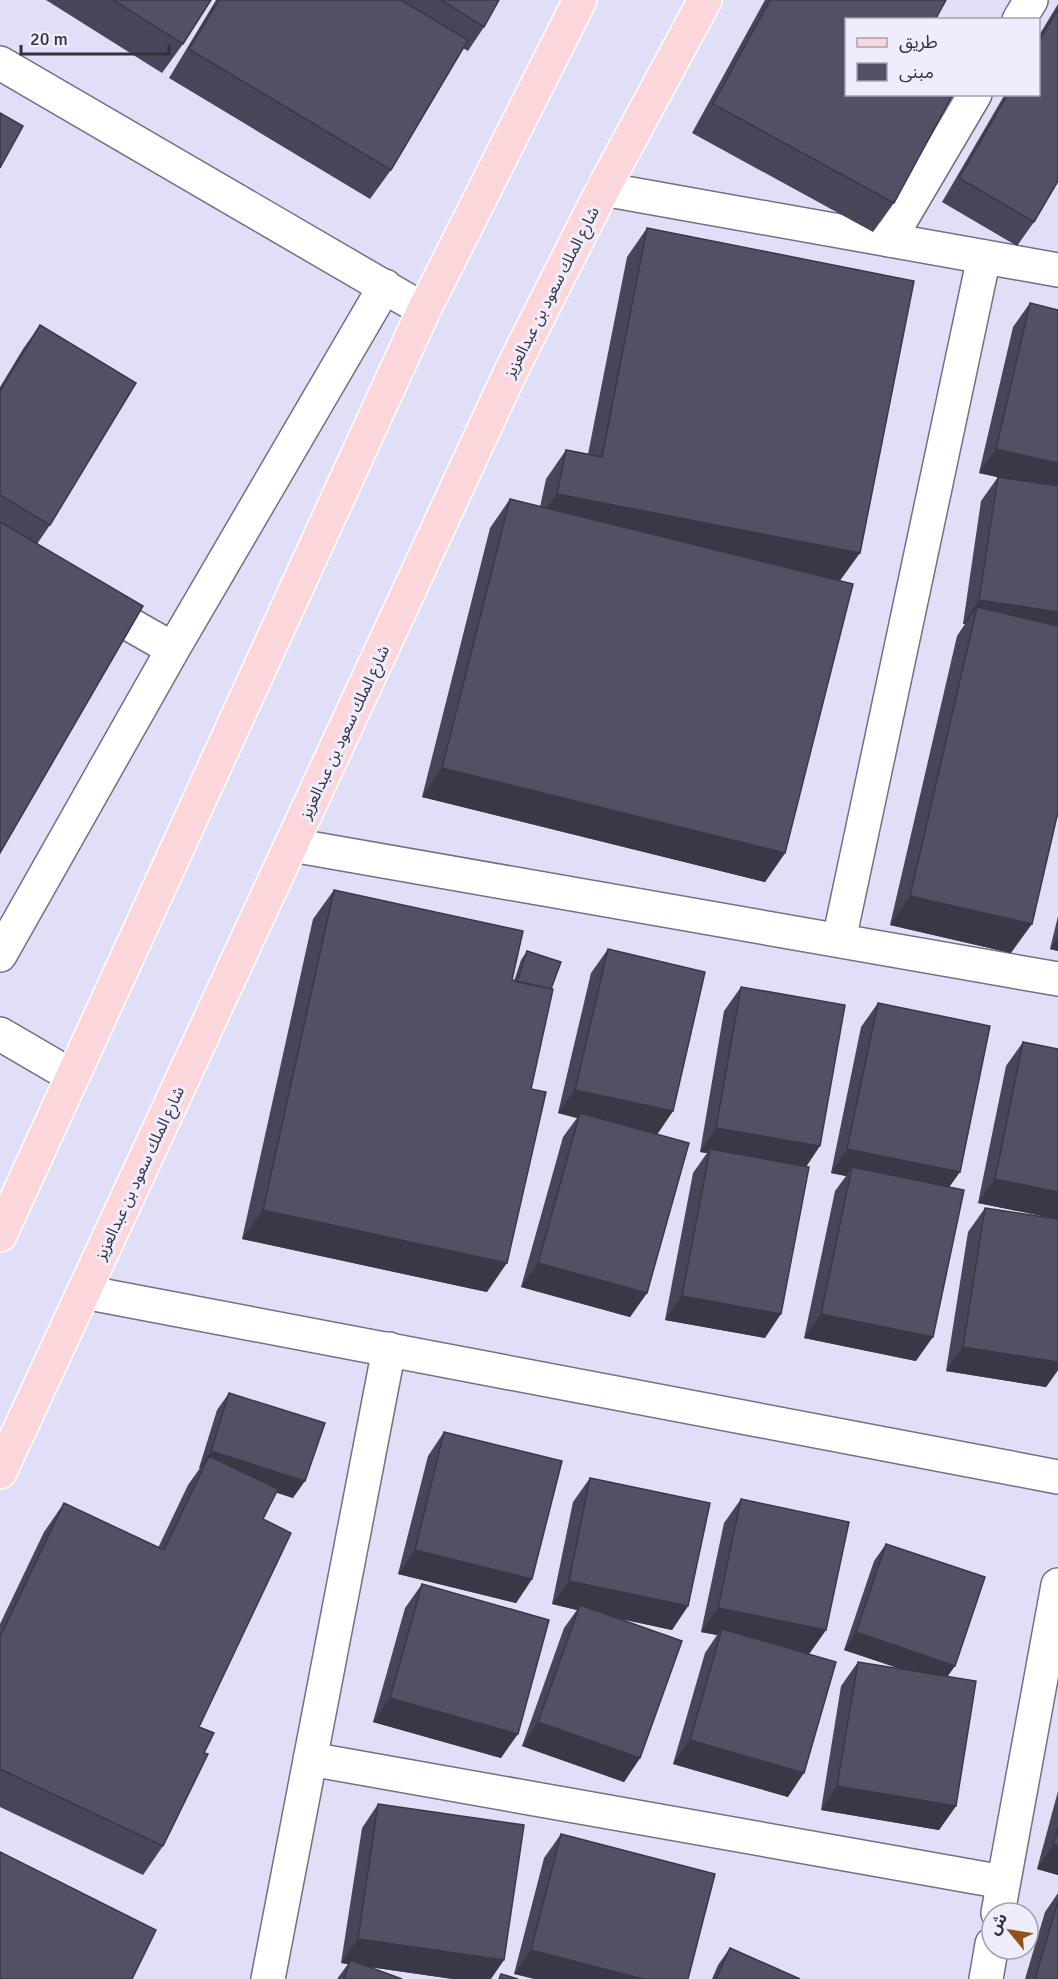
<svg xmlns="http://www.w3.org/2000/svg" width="1058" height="1979" font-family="Signika,'Noto Sans Arabic',sans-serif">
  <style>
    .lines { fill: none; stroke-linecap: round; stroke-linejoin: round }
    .street-casing { stroke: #726f86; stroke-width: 36 }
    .secondary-casing { stroke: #726f86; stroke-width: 36 }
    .primary-casing { stroke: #fff; stroke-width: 36 }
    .street { stroke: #fff; stroke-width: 33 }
    .secondary { stroke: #fff; stroke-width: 33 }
    .primary { stroke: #fbd7db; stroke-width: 33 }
    .wall { fill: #474558 }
    .shaded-wall { fill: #3a3847 }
    .building { fill: #535066; stroke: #3a3847; stroke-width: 1.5 }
    .labels { text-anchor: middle; stroke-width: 6; stroke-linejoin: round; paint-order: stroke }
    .street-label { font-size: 16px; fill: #33313c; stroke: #efedfd }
  </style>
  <rect width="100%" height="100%" fill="#e1def8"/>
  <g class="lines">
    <defs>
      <path id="street" d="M 1019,20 L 1031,0
        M 0,63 L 424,310
        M 889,240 L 975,94
        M 94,604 L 173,649
        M 292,845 L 1058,979
        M 839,940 L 984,257
        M 0,955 L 173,649 L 385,286
        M 0,1034 L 72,1076
        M 310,1759 L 1003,1882
        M 998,1913 L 1058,1585
        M 268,1979 L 389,1349
        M 986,1979 L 992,1944"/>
      <path id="secondary" d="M 603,189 L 1058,270
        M 84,1292 L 1058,1477"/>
      <path id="primary" d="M 0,1235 L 424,310 L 580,0
        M 0,1472 L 512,369 L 603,189 L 705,0"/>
    </defs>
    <use href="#street" class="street-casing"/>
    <use href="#secondary" class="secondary-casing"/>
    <use href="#primary" class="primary-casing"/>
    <use href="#street" class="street"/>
    <use href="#secondary" class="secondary"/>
    <use href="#primary" class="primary"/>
  </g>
  <path class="wall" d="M 46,0 L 211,0 L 183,44 L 162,73 Z
    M 216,0 L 499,0 L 484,27 L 468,51 L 463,48 L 391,170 L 370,199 L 169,78 Z
    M 765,0 L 946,0 L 846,20 L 894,203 L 873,232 L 692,133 Z
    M 1058,4 L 1058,181 L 1034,222 L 1017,246 L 942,202 L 1005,94 L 1038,94 L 1038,37 Z
    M 647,228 L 840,581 L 785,853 L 765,882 L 422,797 L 490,528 L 510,499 L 540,507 L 546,479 L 566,450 L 588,454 L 627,257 Z
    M 1030,303 L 1011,953 L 890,925 L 957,636 L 965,624 L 963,624 L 981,501 L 998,477 L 999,477 L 979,473 L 1013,327 Z
    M 40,325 L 50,525 L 37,544 L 0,853 L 0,387 L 23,349 Z
    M 334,890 L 512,980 L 514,981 L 521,960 L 527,951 L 551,989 L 487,1292 L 242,1239 L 313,919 Z
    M 1058,916 L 1058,951 L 1050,949 Z
    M 608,949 L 673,1111 L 657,1135 L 647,1293 L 630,1317 L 521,1287 L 563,1137 L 577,1118 L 558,1113 L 591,973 Z
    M 741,987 L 806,1166 L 765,1338 L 665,1320 L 693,1173 L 707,1153 L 700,1152 L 724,1011 Z
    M 878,1003 L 950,1187 L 916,1361 L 804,1338 L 835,1191 L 846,1176 L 831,1173 L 861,1027 Z
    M 1023,1042 L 1058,1049 L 1058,1370 L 1046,1387 L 946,1371 L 968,1232 L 985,1208 L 1056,1219 L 978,1203 L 1006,1066 Z
    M 229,1393 L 293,1498 L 276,1492 L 263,1519 L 199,1727 L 204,1753 L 163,1846 L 143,1875 L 0,1807 L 0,1624 L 44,1532 L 64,1503 L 158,1548 L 188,1485 L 200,1468 L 199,1468 L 217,1410 Z
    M 444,1432 L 532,1579 L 516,1603 L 398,1574 L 428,1456 Z
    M 590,1478 L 688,1606 L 672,1630 L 622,1619 L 640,1758 L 624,1782 L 522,1746 L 564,1628 L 577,1610 L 552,1604 L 573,1502 Z
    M 741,1499 L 826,1630 L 809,1654 L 788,1797 L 673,1764 L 705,1653 L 717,1635 L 701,1632 L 724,1523 Z
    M 886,1544 L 948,1677 L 956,1806 L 939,1830 L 821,1810 L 841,1686 L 858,1662 L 904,1670 L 844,1650 L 874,1561 Z
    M 422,1584 L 501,1758 L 373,1722 L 405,1608 Z
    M 1058,1791 L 1058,1875 L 1037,1869 Z
    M 378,1804 L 453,1979 L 369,1967 L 344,1979 L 337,1979 L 348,1964 L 341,1963 L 362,1828 Z
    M 561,1834 L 688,1979 L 514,1974 L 544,1858 Z
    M 1058,1893 L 1058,1979 L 1025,1979 L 1045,1912 Z
    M 730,1948 L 800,1979 L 712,1979 L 718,1965 Z"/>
  <path class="shaded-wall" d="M 996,449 L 1058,463 L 1058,491 L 979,473 Z
    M 557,494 L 860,553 L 839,582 L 536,523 Z
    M 979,600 L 1058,612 L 1058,638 L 977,607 L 965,624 L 963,624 Z
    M 442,768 L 785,853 L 765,882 L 422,797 Z
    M 910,896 L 1032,924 L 1011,953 L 890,925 Z
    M 1058,937 L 1058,951 L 1050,949 Z
    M 575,1090 L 673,1111 L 656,1135 L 580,1113 L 577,1118 L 558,1113 Z
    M 716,1128 L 820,1146 L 804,1170 L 710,1149 L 707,1153 L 700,1152 Z
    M 847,1149 L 960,1172 L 943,1196 L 852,1167 L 846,1176 L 831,1173 Z
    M 995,1179 L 1058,1192 L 1058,1219 L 978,1203 Z
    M 263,1210 L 507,1263 L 487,1292 L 242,1239 Z
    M 538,1263 L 647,1293 L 630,1317 L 521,1287 Z
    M 682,1296 L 781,1314 L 765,1338 L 665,1320 Z
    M 821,1314 L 933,1337 L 916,1361 L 804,1338 Z
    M 963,1347 L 1058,1362 L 1058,1370 L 1046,1387 L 946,1371 Z
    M 211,1451 L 305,1481 L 293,1498 L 202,1469 L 209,1456 L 200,1468 L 199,1468 Z
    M 415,1550 L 532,1579 L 516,1603 L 398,1574 Z
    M 569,1581 L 688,1606 L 672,1630 L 578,1610 L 580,1605 L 577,1610 L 552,1604 Z
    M 718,1608 L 826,1630 L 809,1654 L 722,1629 L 717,1635 L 701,1632 Z
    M 856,1632 L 955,1666 L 943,1683 L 844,1650 Z
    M 390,1698 L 518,1734 L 501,1758 L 373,1722 Z
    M 538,1722 L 640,1758 L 624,1782 L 522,1746 Z
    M 690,1740 L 804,1773 L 788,1797 L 673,1764 Z
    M 837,1786 L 956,1806 L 939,1830 L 821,1810 Z
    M 1053,1845 L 1058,1846 L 1058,1875 L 1037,1869 Z
    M 358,1939 L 504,1960 L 491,1979 L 453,1979 L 349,1964 L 350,1960 L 348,1964 L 341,1963 Z
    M 531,1950 L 643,1979 L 534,1979 L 514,1974 Z"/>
  <path class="building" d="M 113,0 L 211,0 L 183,44 Z
    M 219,0 L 401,0 L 468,40 L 391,170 L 189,49 Z
    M 441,0 L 499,0 L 484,27 Z
    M 770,0 L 946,0 L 935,20 L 846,20 L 846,94 L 953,94 L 894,203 L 713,104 Z
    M 1058,9 L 1058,181 L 1034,222 L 959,178 L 1008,94 L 1038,94 L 1038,42 Z
    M 0,113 L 23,126 L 0,168 Z
    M 647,228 L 914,281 L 860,553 L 557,494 L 566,450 L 602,457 Z
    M 1030,303 L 1058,310 L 1058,463 L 996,449 Z
    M 40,325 L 136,383 L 50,525 L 0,495 L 0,391 Z
    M 998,477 L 1058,486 L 1058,612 L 979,600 Z
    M 510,499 L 853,584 L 785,853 L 442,768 Z
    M 0,522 L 143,606 L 0,853 Z
    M 977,607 L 1058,626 L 1058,812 L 1032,924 L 910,896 Z
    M 334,890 L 523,931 L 512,980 L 553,989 L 531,1089 L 546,1092 L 507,1263 L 263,1210 Z
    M 608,949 L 705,972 L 673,1111 L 575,1090 Z
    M 527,951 L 561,962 L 551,989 L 517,982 Z
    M 741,987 L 845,1005 L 820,1146 L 716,1128 Z
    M 878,1003 L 990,1026 L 960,1172 L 847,1149 Z
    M 1023,1042 L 1058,1049 L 1058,1192 L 995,1179 Z
    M 580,1113 L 689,1143 L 647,1293 L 538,1263 Z
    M 710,1149 L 809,1167 L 781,1314 L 682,1296 Z
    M 852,1167 L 964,1190 L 933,1337 L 821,1314 Z
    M 985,1208 L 1058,1219 L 1058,1362 L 963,1347 Z
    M 229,1393 L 325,1423 L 305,1481 L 211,1451 Z
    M 444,1432 L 562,1461 L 532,1579 L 415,1550 Z
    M 209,1456 L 278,1489 L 263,1519 L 291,1533 L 199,1727 L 214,1733 L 204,1753 L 208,1754 L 163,1846 L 0,1769 L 0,1637 L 64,1503 L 164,1550 Z
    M 590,1478 L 710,1503 L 688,1606 L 569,1581 Z
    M 741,1499 L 849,1522 L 826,1630 L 718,1608 Z
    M 886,1544 L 985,1577 L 955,1666 L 856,1632 Z
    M 422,1584 L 549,1620 L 518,1734 L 390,1698 Z
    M 580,1605 L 682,1641 L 640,1758 L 538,1722 Z
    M 722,1629 L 836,1662 L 804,1773 L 690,1740 Z
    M 858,1662 L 976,1681 L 956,1806 L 837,1786 Z
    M 378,1804 L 524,1825 L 504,1960 L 358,1939 Z
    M 1058,1828 L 1058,1846 L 1053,1845 Z
    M 561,1834 L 715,1874 L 688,1979 L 643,1979 L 531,1950 Z
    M 0,1852 L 156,1930 L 132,1979 L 0,1979 Z
    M 1058,1901 L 1058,1979 L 1035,1979 Z
    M 730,1948 L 800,1979 L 716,1979 Z
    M 350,1960 L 402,1979 L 344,1979 Z
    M 501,1974 L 518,1979 L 499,1979 Z"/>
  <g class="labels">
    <g class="street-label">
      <text transform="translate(551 292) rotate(-63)" y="6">شارع الملك سعود بن عبدالعزيز</text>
      <text transform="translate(344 732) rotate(-65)" y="6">شارع الملك سعود بن عبدالعزيز</text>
      <text transform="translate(139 1173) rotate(-65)" y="6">شارع الملك سعود بن عبدالعزيز</text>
    </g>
  </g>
  <rect x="845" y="18" width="195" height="78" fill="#efedfd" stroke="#a4a2b0" stroke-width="1.5"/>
  <rect x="857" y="38" width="30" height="9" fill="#fbd7db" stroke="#a4a2b0" stroke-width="1.5"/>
  <text x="899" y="48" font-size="18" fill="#33313c">طريق</text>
  <rect x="857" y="63" width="30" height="18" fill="#535066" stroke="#a4a2b0" stroke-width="1.5"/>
  <text x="899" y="78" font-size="18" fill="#33313c">مبنى</text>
  <g transform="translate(1010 1931) rotate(300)"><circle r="28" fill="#efedfd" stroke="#a4a2b0" stroke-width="1.5"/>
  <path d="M0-4.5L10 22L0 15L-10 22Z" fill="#92531a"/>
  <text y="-9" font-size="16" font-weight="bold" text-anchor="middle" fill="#33313c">ش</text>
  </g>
  <path d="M21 45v9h148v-9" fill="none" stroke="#33313c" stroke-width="3"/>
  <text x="30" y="45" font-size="18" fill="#33313c" stroke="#efedfd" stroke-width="4.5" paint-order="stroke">20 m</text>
</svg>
